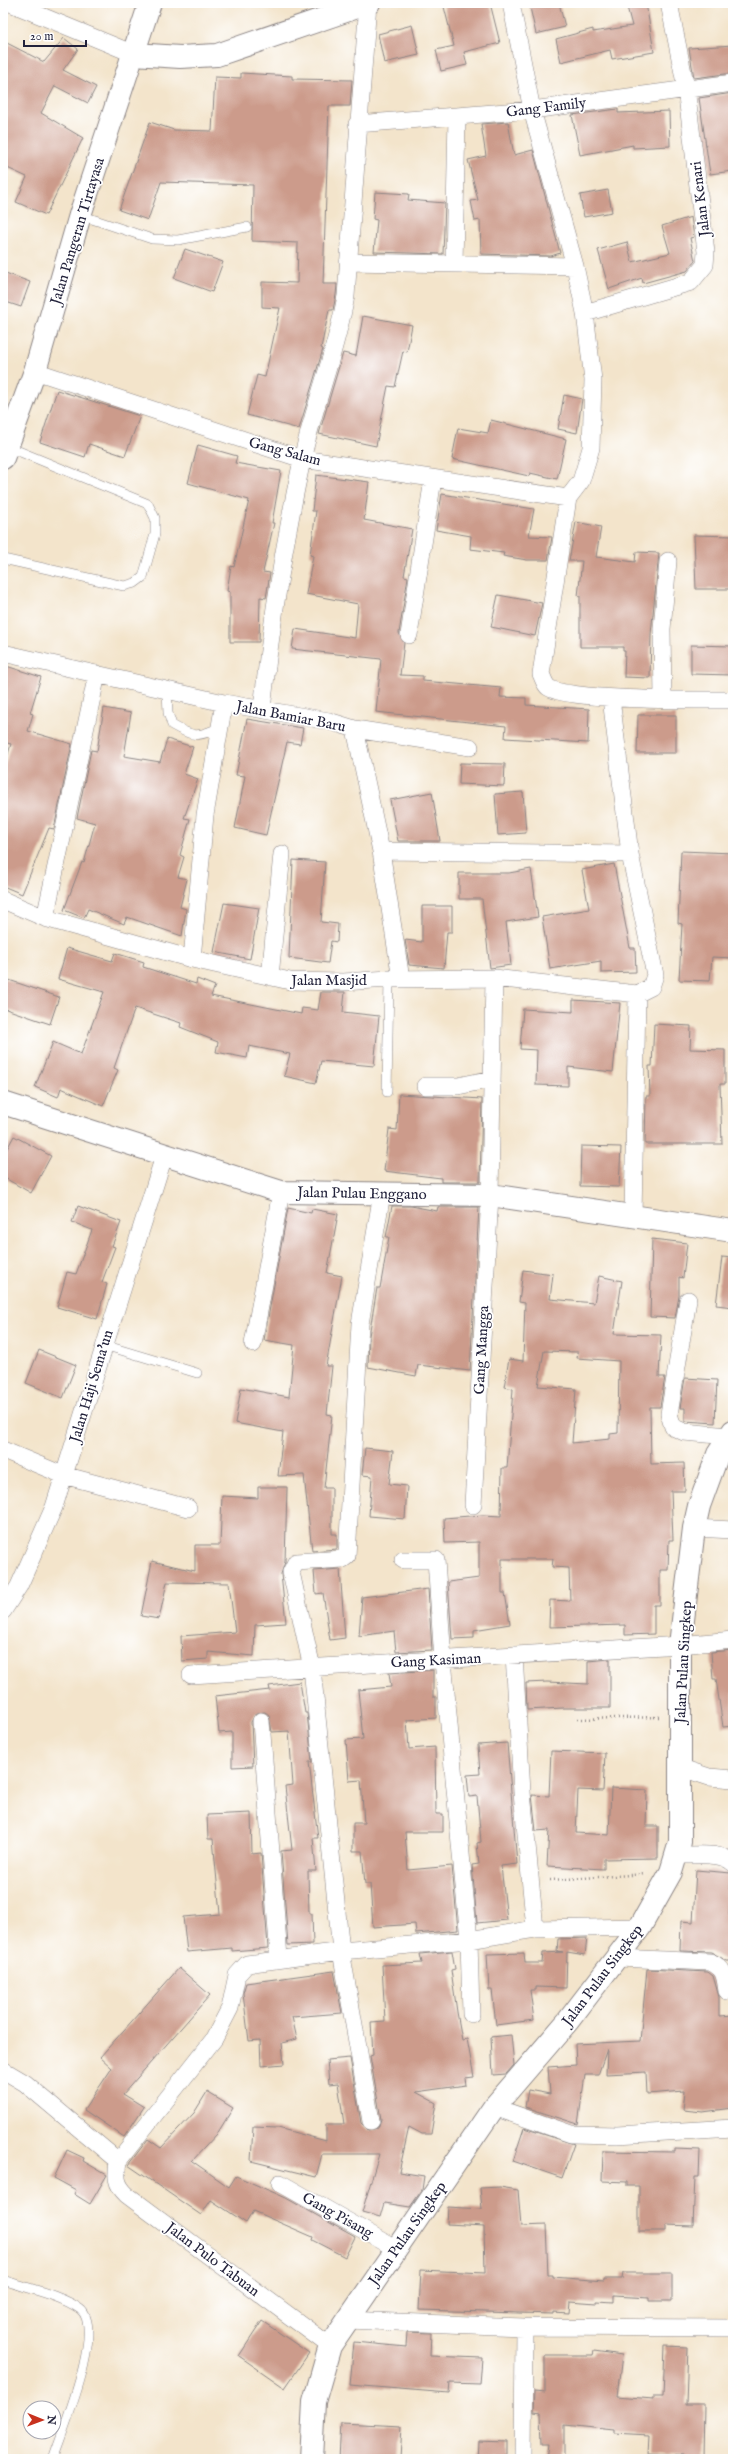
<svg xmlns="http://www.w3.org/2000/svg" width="736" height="2462" font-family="'IM FELL English',serif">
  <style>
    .building { fill: #cc9b8b; fill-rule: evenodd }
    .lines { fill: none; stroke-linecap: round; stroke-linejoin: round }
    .service-casing { stroke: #8a8383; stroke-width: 10 }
    .minor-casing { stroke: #8a8383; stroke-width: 18 }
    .tertiary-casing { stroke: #8a8383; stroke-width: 24 }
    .primary-casing { stroke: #8a8383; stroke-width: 24 }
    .path { stroke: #8a8383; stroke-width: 2.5; stroke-dasharray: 1 3; stroke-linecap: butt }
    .service { stroke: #fff; stroke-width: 9 }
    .minor { stroke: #fff; stroke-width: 17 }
    .tertiary { stroke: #fff; stroke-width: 22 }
    .primary { stroke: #fff; stroke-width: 22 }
    .labels { text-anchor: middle; stroke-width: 3.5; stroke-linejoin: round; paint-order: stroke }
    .street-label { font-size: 15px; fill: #22223b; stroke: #fff }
  </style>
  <rect width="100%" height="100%" fill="#fff"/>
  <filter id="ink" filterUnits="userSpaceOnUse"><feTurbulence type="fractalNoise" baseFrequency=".025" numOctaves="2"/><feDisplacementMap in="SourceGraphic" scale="8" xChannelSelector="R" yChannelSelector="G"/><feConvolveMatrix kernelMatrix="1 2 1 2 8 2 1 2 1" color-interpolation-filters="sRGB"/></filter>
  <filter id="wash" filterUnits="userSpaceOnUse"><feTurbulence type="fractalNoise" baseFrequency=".012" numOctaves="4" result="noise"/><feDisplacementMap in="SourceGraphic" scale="16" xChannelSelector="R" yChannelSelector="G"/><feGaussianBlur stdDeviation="0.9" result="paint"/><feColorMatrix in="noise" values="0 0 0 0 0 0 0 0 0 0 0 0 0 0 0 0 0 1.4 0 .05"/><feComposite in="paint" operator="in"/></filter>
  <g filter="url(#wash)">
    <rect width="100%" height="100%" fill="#f3e4cb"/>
    <g id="blocks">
      <path class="building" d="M 443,3 L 490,3 L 500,43 L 464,52 L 467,65 L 441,71 L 436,50 L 454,46 Z
        M 529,3 L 559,3 L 565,27 L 536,34 Z
        M 626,3 L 646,3 L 654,52 L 612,59 L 610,50 L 561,62 L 556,39 L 593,29 L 593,32 L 632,26 Z
        M 412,25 L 419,55 L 384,63 L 378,34 Z
        M 64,38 L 78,49 L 63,70 L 96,87 L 88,103 L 55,86 L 41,113 L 83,138 L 46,215 L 16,202 L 27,177 L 3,166 L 3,41 L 44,62 Z
        M 733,45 L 733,73 L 694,78 L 689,48 Z
        M 241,73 L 292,76 L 292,79 L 352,80 L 350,106 L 329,106 L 323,284 L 337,284 L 336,295 L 333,310 L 329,310 L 321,348 L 323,349 L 299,429 L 247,415 L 257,375 L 265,377 L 280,308 L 262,307 L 262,282 L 297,283 L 298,243 L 252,241 L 253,185 L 161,182 L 148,220 L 119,210 L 150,122 L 174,130 L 212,131 L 215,77 L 241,78 Z
        M 733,93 L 733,171 L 710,174 L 699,98 Z
        M 618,109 L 618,113 L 669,111 L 670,146 L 633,148 L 633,145 L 580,155 L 572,115 Z
        M 508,122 L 514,155 L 533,150 L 560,253 L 551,256 L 481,254 L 480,220 L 475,221 L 471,201 L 478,200 L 468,160 L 486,156 L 481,124 Z
        M 608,190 L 612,212 L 584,217 L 580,195 Z
        M 375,192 L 409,194 L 408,200 L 445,203 L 443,254 L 374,252 L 377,220 L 373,219 Z
        M 691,217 L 694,237 L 690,238 L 695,261 L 687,271 L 643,283 L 642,278 L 609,289 L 598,250 L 627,242 L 632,262 L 670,253 L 662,226 Z
        M 185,249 L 223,262 L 212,292 L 174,278 Z
        M 3,272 L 30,282 L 21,307 L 3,301 Z
        M 363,316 L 412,325 L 407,352 L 403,351 L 395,387 L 388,386 L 376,446 L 319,434 L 343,353 L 356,356 Z
        M 57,390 L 140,416 L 125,456 L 89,444 L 85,457 L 40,442 Z
        M 564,395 L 582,399 L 577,433 L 558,429 Z
        M 491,420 L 566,439 L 557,479 L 530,473 L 529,476 L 452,459 L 458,428 L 488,433 Z
        M 198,445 L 237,456 L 235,463 L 281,471 L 272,523 L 274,523 L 263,572 L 270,573 L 266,598 L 260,597 L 259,642 L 230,642 L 230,592 L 227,591 L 231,566 L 234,567 L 249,500 L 188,483 Z
        M 316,475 L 369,482 L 364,520 L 412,529 L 404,576 L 408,577 L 399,633 L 404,643 L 400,675 L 423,676 L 423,681 L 501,688 L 500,697 L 526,698 L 526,705 L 589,709 L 588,743 L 505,738 L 506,726 L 376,712 L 381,659 L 292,649 L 295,629 L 355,638 L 358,604 L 306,594 L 313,556 L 310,555 L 316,511 L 312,511 Z
        M 442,494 L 534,509 L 529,536 L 552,537 L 548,560 L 527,560 L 503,556 L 504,553 L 470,549 L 471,536 L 436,530 Z
        M 576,522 L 601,527 L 596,557 L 635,562 L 636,552 L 659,553 L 651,634 L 650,678 L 624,677 L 625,651 L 623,651 L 623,647 L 580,647 L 580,596 L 578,596 L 582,561 L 569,561 Z
        M 694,535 L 733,536 L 733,589 L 696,589 Z
        M 498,595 L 542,603 L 535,636 L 491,627 Z
        M 691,645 L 733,646 L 733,675 L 691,674 Z
        M 3,665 L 41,677 L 30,713 L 33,714 L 28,731 L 72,744 L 54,829 L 49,828 L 22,894 L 3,886 L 3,771 L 11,744 L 3,742 Z
        M 104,708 L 131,713 L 124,756 L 160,762 L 167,739 L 193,747 L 184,774 L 198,779 L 184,818 L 190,819 L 180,855 L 184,857 L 178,877 L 187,879 L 180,907 L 186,909 L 182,936 L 127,917 L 124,924 L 88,909 L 84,918 L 64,910 L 82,862 L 84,863 L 95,823 L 77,818 L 91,750 L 97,751 Z
        M 638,715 L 676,715 L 676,753 L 637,753 Z
        M 247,719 L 303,728 L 300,744 L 287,742 L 266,835 L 235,828 L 245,776 L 236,775 Z
        M 460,763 L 505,764 L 504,786 L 459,784 Z
        M 432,792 L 440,841 L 398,841 L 390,800 Z
        M 523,792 L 526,833 L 498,835 L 495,794 Z
        M 681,851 L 733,853 L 733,958 L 712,957 L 710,981 L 679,980 L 682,924 L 678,923 Z
        M 293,860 L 325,862 L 321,922 L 338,924 L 337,942 L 331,941 L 328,963 L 289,958 Z
        M 614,864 L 630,948 L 635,948 L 636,972 L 601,973 L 601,961 L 550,969 L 542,917 L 589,909 L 582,870 Z
        M 531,869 L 538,917 L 506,922 L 511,965 L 490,968 L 482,899 L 459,899 L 459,873 L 509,873 Z
        M 224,903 L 259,908 L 250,959 L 214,952 Z
        M 422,906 L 452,906 L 452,932 L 447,932 L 444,968 L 409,965 L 405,940 L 422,942 Z
        M 67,948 L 112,961 L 115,953 L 144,962 L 143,967 L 196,984 L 197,979 L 215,986 L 211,996 L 301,1014 L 302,1008 L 318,1010 L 321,992 L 345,992 L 343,1012 L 379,1016 L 374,1066 L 321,1061 L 316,1083 L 284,1076 L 290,1054 L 249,1046 L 247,1058 L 216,1052 L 218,1042 L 180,1027 L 181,1023 L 135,1008 L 114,1068 L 118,1070 L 103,1106 L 61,1088 L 58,1097 L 35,1087 L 53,1042 L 81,1054 L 104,992 L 58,979 Z
        M 3,978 L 59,997 L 50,1024 L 3,1008 Z
        M 573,1000 L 620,1003 L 613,1072 L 568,1067 L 568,1086 L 536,1085 L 537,1050 L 520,1049 L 523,1009 L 573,1012 Z
        M 654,1024 L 691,1026 L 690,1049 L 725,1050 L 725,1084 L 720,1084 L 722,1144 L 645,1144 L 646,1096 L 650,1096 L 649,1066 L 652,1066 Z
        M 399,1094 L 482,1099 L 480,1182 L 441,1182 L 441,1178 L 384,1171 L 389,1129 L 397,1130 Z
        M 14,1136 L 51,1156 L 31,1193 L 3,1177 L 3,1156 Z
        M 581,1146 L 621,1147 L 619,1187 L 580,1186 Z
        M 78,1206 L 121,1222 L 112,1246 L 115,1247 L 102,1282 L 107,1284 L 97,1319 L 57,1307 L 67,1272 L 76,1274 L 92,1230 L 72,1222 Z
        M 392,1206 L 411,1206 L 437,1211 L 438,1207 L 479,1207 L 470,1371 L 418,1365 L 416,1376 L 368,1367 L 369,1336 L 377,1288 L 380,1288 L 389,1237 L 386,1237 Z
        M 288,1208 L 311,1213 L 312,1209 L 338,1214 L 327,1273 L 342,1276 L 326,1366 L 332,1366 L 327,1414 L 332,1415 L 324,1488 L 332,1488 L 332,1534 L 337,1534 L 337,1549 L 312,1551 L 304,1475 L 278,1476 L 283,1432 L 235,1423 L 241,1388 L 289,1397 L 294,1345 L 264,1340 Z
        M 652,1239 L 687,1243 L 683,1278 L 679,1277 L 679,1296 L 675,1318 L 650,1317 Z
        M 722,1257 L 733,1258 L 733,1307 L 716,1305 Z
        M 523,1270 L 553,1274 L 550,1299 L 594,1303 L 599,1276 L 622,1281 L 614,1334 L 661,1335 L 659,1377 L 665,1377 L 660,1407 L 650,1407 L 651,1464 L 684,1463 L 685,1491 L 671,1491 L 673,1540 L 669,1540 L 668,1570 L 660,1570 L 660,1605 L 654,1605 L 654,1634 L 625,1635 L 625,1625 L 549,1627 L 550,1600 L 570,1601 L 569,1568 L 552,1567 L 553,1559 L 502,1559 L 502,1593 L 505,1593 L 510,1624 L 474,1630 L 474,1638 L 452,1639 L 448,1582 L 479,1578 L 479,1542 L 445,1543 L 444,1518 L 483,1515 L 501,1516 L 502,1468 L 507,1468 L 513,1389 L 504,1387 L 509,1359 L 523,1361 L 525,1303 L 519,1302 ZM 544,1351 L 578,1352 L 577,1358 L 619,1361 L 618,1433 L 610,1434 L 610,1439 L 572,1443 L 576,1389 L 538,1386 Z
        M 39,1350 L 76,1365 L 63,1398 L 26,1383 Z
        M 685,1378 L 717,1380 L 715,1423 L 685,1421 L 685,1408 L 680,1408 Z
        M 365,1448 L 393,1451 L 389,1484 L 407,1486 L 405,1519 L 369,1516 L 372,1476 L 362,1475 Z
        M 258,1487 L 287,1487 L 285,1562 L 281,1574 L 286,1623 L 255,1625 L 254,1656 L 208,1652 L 208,1659 L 182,1661 L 181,1636 L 235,1632 L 229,1583 L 167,1582 L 159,1619 L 141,1616 L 152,1561 L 195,1571 L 195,1545 L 220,1545 L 222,1496 L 258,1498 Z
        M 340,1569 L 345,1638 L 330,1640 L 323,1593 L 316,1594 L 314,1571 Z
        M 428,1589 L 432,1650 L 396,1652 L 394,1631 L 359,1636 L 362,1597 Z
        M 733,1650 L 733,1726 L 723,1727 L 716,1679 L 713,1679 L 711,1652 Z
        M 610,1659 L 610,1708 L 563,1708 L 527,1710 L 526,1683 L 547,1682 L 588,1684 L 588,1661 Z
        M 433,1670 L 433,1697 L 436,1697 L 436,1718 L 407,1720 L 409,1749 L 435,1747 L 436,1814 L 443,1814 L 443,1832 L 405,1832 L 408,1870 L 452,1866 L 458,1930 L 416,1934 L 415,1924 L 373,1927 L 370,1884 L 365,1884 L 362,1851 L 353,1851 L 353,1823 L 364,1823 L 361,1780 L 349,1781 L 346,1740 L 363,1739 L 358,1690 L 391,1687 L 389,1673 Z
        M 300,1682 L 305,1713 L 307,1713 L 312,1762 L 309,1762 L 318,1838 L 313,1838 L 316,1871 L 308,1871 L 309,1914 L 312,1914 L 313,1944 L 288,1945 L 281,1851 L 292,1850 L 285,1786 L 293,1785 L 289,1731 L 272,1732 L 269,1715 L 265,1712 L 256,1713 L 251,1722 L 253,1766 L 232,1767 L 232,1732 L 219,1733 L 215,1696 L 270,1690 L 269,1686 Z
        M 507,1743 L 517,1864 L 501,1866 L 507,1920 L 477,1923 L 472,1865 L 479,1864 L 477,1843 L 481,1842 L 477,1796 L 469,1797 L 467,1775 L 480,1774 L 478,1745 Z
        M 551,1751 L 605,1753 L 603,1791 L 578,1790 L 576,1833 L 609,1835 L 611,1788 L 647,1790 L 646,1826 L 658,1826 L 658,1858 L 604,1859 L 604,1869 L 547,1866 L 549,1830 L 536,1831 L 532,1795 L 549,1796 Z
        M 251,1813 L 252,1854 L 261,1853 L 268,1948 L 232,1951 L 232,1948 L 187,1952 L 183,1917 L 220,1914 L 213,1839 L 208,1839 L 207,1815 Z
        M 696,1870 L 731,1873 L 729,1915 L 733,1915 L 733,1961 L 727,1961 L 711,1952 L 680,1951 L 681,1921 L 693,1922 Z
        M 587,1938 L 585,1955 L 567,1952 L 566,1988 L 536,1987 L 536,1990 L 530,1990 L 534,2020 L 496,2025 L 492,1990 L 489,1990 L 487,1954 L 524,1953 L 525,1963 L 542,1963 L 543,1953 L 563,1952 L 557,1951 L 558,1939 Z
        M 452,1951 L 455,1969 L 451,1970 L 457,2012 L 462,2040 L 467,2039 L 474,2077 L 465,2078 L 466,2085 L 416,2092 L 436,2103 L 431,2134 L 422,2134 L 409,2127 L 399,2172 L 424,2176 L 422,2190 L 410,2207 L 384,2203 L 380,2217 L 362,2212 L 379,2154 L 322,2154 L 316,2177 L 251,2161 L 253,2127 L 278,2128 L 326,2141 L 326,2124 L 344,2124 L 338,2083 L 329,2084 L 327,2060 L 350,2058 L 361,2123 L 368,2130 L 378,2128 L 381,2119 L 370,2056 L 373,2055 L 371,2022 L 385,2021 L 382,1965 L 422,1963 L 420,1954 Z
        M 179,1968 L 210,1995 L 123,2094 L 144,2107 L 124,2137 L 84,2110 L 112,2068 L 100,2057 Z
        M 647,1969 L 708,1972 L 713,1976 L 719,1997 L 719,2016 L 733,2015 L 733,2108 L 703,2112 L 683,2110 L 685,2091 L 647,2094 L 646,2072 L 606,2074 L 607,2049 L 598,2075 L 585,2075 L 578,2124 L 525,2107 L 528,2090 L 550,2094 L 548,2067 L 576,2065 L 575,2044 L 640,2041 Z
        M 334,1971 L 342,2013 L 292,2017 L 297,2039 L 282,2043 L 284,2064 L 261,2066 L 260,2040 L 249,2041 L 243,1993 L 246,1983 Z
        M 511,2035 L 514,2065 L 506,2074 L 493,2075 L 491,2037 Z
        M 207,2092 L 233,2108 L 217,2134 L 192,2161 L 229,2187 L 236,2176 L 286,2198 L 355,2237 L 345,2257 L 312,2240 L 313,2237 L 253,2211 L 246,2223 L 211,2200 L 201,2215 L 128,2165 L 148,2139 L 161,2148 L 194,2113 Z
        M 524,2128 L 574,2144 L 562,2178 L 513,2161 Z
        M 675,2149 L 700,2150 L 699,2177 L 695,2177 L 693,2226 L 666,2225 L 666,2231 L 639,2231 L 639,2186 L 627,2186 L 627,2182 L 602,2181 L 603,2151 L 675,2152 Z
        M 67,2150 L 84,2158 L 83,2161 L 107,2175 L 90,2204 L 74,2194 L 76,2190 L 54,2178 Z
        M 500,2187 L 518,2190 L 521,2226 L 546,2225 L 548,2275 L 553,2275 L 553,2277 L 604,2281 L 604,2279 L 622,2279 L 623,2273 L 672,2273 L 672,2301 L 649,2301 L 649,2298 L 614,2296 L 614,2302 L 596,2301 L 596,2304 L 570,2302 L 569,2313 L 553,2312 L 553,2314 L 419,2310 L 421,2270 L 485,2273 L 484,2226 L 447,2224 L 448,2207 L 482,2209 L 480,2188 Z
        M 262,2321 L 309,2353 L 285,2388 L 239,2356 Z
        M 407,2332 L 431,2333 L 430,2356 L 482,2358 L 480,2384 L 450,2383 L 449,2393 L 350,2385 L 354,2342 L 406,2347 Z
        M 665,2346 L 688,2347 L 686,2404 L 704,2404 L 703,2459 L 684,2459 L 684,2455 L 648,2453 L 649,2435 L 613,2433 L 613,2430 L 564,2425 L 564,2459 L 546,2459 L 548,2444 L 542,2444 L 541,2413 L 533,2412 L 534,2391 L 545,2392 L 545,2355 L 593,2355 L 594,2351 L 622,2355 L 617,2396 L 653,2399 L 653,2397 L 663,2397 Z
        M 341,2423 L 402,2426 L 400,2459 L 339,2459 Z
        M 479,2441 L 506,2442 L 506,2459 L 478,2459 Z"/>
    </g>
  </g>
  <g filter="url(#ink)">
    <use href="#blocks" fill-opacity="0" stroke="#8a8383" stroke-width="1"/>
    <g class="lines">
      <defs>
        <path id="service" d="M 80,215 L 152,239 L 178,240 L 247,227
          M 3,559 L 124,586 L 135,583 L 143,577 L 155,534 L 155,518 L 148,504 L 6,446
          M 167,690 L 168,713 L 172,725 C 193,737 198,738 220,727
          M 387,1092 L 389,979
          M 104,1345 L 197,1373
          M 3,2280 C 26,2288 61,2295 80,2309 C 106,2329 62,2431 53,2459"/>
        <path id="minor" d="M 10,3 L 134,54
          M 511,3 L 532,110 L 575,266 L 585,313 L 593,380 L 591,448 L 581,481 L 568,498 L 541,674 C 543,678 545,685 548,687 C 563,701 705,700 733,700
          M 357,124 L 532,110 L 733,83
          M 348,262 L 575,266
          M 454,264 L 457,116
          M 585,313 L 691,282 L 705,265 L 706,252 L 686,88 L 669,3
          M 35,371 L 302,459 L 568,498
          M 409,635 L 433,479
          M 3,653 L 224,703 L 329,721 L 355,729 L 381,851 L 401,979
          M 663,699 L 662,629 L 668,561
          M 262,709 C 271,625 284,543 302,460 C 314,405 336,352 346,296 L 368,3
          M 355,729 L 470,747
          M 381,851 L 630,854
          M 3,900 L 45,918 L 192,959 L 290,981 L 343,982 L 389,979 L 494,978 L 637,994 L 651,987 L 655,975 L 630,854 L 611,698
          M 45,918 L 97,674
          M 192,959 L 205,815 L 224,703
          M 270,977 L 282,854
          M 425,1086 L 458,1086 L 492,1079
          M 633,1217 L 637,994
          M 688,1300 L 669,1414 L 673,1427 L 684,1432 L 729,1436
          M 253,1344 L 281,1192
          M 3,1450 L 63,1475 L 188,1508
          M 473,1505 L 490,1195 L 494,978
          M 694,1528 L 733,1530
          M 403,1560 L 436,1560 L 443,1660 L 469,1940 L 471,2014
          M 3,1611 L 19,1586 L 54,1507 L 164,1156
          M 514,1655 L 522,1792 L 535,1929
          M 191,1675 L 680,1645 L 733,1640
          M 261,1721 L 279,1958
          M 679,1767 L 709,1777 L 733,1779
          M 677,1855 C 694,1856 721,1851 733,1863
          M 618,1958 L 710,1962 C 725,1968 725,1977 727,1991
          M 3,2070 L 25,2083 L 118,2161
          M 494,2107 L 571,2134 L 617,2135 L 733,2128
          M 371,2121 L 341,1951 L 312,1668 L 291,1572 L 296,1562 L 343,1559 L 347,1556 L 360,1324 L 382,1193
          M 118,2161 L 214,2039 L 230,2008 L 237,1975 L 247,1964 L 341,1951 L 469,1940 L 535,1929 L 640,1927
          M 118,2161 C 116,2176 115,2184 127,2195 L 330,2346
          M 280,2183 L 395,2248
          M 347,2320 L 524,2327 L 733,2328
          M 523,2459 L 524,2327"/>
        <path id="tertiary" d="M 134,54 L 180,57 L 217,55 L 369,3
          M 3,1103 L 281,1192 L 490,1195 L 733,1231
          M 311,2459 L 314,2402 L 330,2346 L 494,2107 L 568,2021 L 640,1927 L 671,1872 L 680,1842 L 680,1645 L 694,1528 L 699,1506 L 718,1454 L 733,1431"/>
        <path id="primary" d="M 3,458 L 35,371 L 80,215 L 150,3"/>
      </defs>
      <use href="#service" class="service-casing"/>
      <use href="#minor" class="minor-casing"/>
      <use href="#tertiary" class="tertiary-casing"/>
      <use href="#primary" class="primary-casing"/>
      <path class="path" d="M 578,1719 L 660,1717
        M 550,1880 L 646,1874"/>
      <use href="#service" class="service"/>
      <use href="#minor" class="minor"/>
      <use href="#tertiary" class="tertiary"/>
      <use href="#primary" class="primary"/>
    </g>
  </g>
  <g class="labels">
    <g class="street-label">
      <text transform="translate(546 107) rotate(-7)" y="5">Gang Family</text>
      <text transform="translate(700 199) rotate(-97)" y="5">Jalan Kenari</text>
      <text transform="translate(77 231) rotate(-73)" y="5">Jalan Pangeran Tirtayasa</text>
      <text transform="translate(285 451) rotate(15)" y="5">Gang Salam</text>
      <text transform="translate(291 716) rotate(11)" y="5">Jalan Bamiar Baru</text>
      <text x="329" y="985">Jalan Masjid</text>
      <text transform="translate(362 1193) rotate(1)" y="5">Jalan Pulau Enggano</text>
      <text transform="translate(481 1350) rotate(-87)" y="5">Gang Mangga</text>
      <text transform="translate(91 1386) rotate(-73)" y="5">Jalan Haji Sema'un</text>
      <text transform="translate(436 1660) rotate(-3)" y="5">Gang Kasiman</text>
      <text transform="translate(683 1662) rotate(-87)" y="5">Jalan Pulau Singkep</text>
      <text transform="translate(602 1975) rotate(-53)" y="5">Jalan Pulau Singkep</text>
      <text transform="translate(338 2215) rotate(29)" y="5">Gang Pisang</text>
      <text transform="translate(407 2233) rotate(-55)" y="5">Jalan Pulau Singkep</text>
      <text transform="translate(213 2259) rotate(37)" y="5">Jalan Pulo Tabuan</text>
    </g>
  </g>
  <rect width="736" height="2462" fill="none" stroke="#fff" stroke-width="16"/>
  <g transform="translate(42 2420) rotate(91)"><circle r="19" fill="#ffffff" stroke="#a7a7b1"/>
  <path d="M0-3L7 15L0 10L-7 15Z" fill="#c8321e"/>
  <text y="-6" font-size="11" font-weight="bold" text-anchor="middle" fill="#22223b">N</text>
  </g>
  <path d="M24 40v6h62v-6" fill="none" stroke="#22223b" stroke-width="2"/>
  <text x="30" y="40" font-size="12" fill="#22223b" stroke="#ffffff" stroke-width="3" paint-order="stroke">20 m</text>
</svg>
